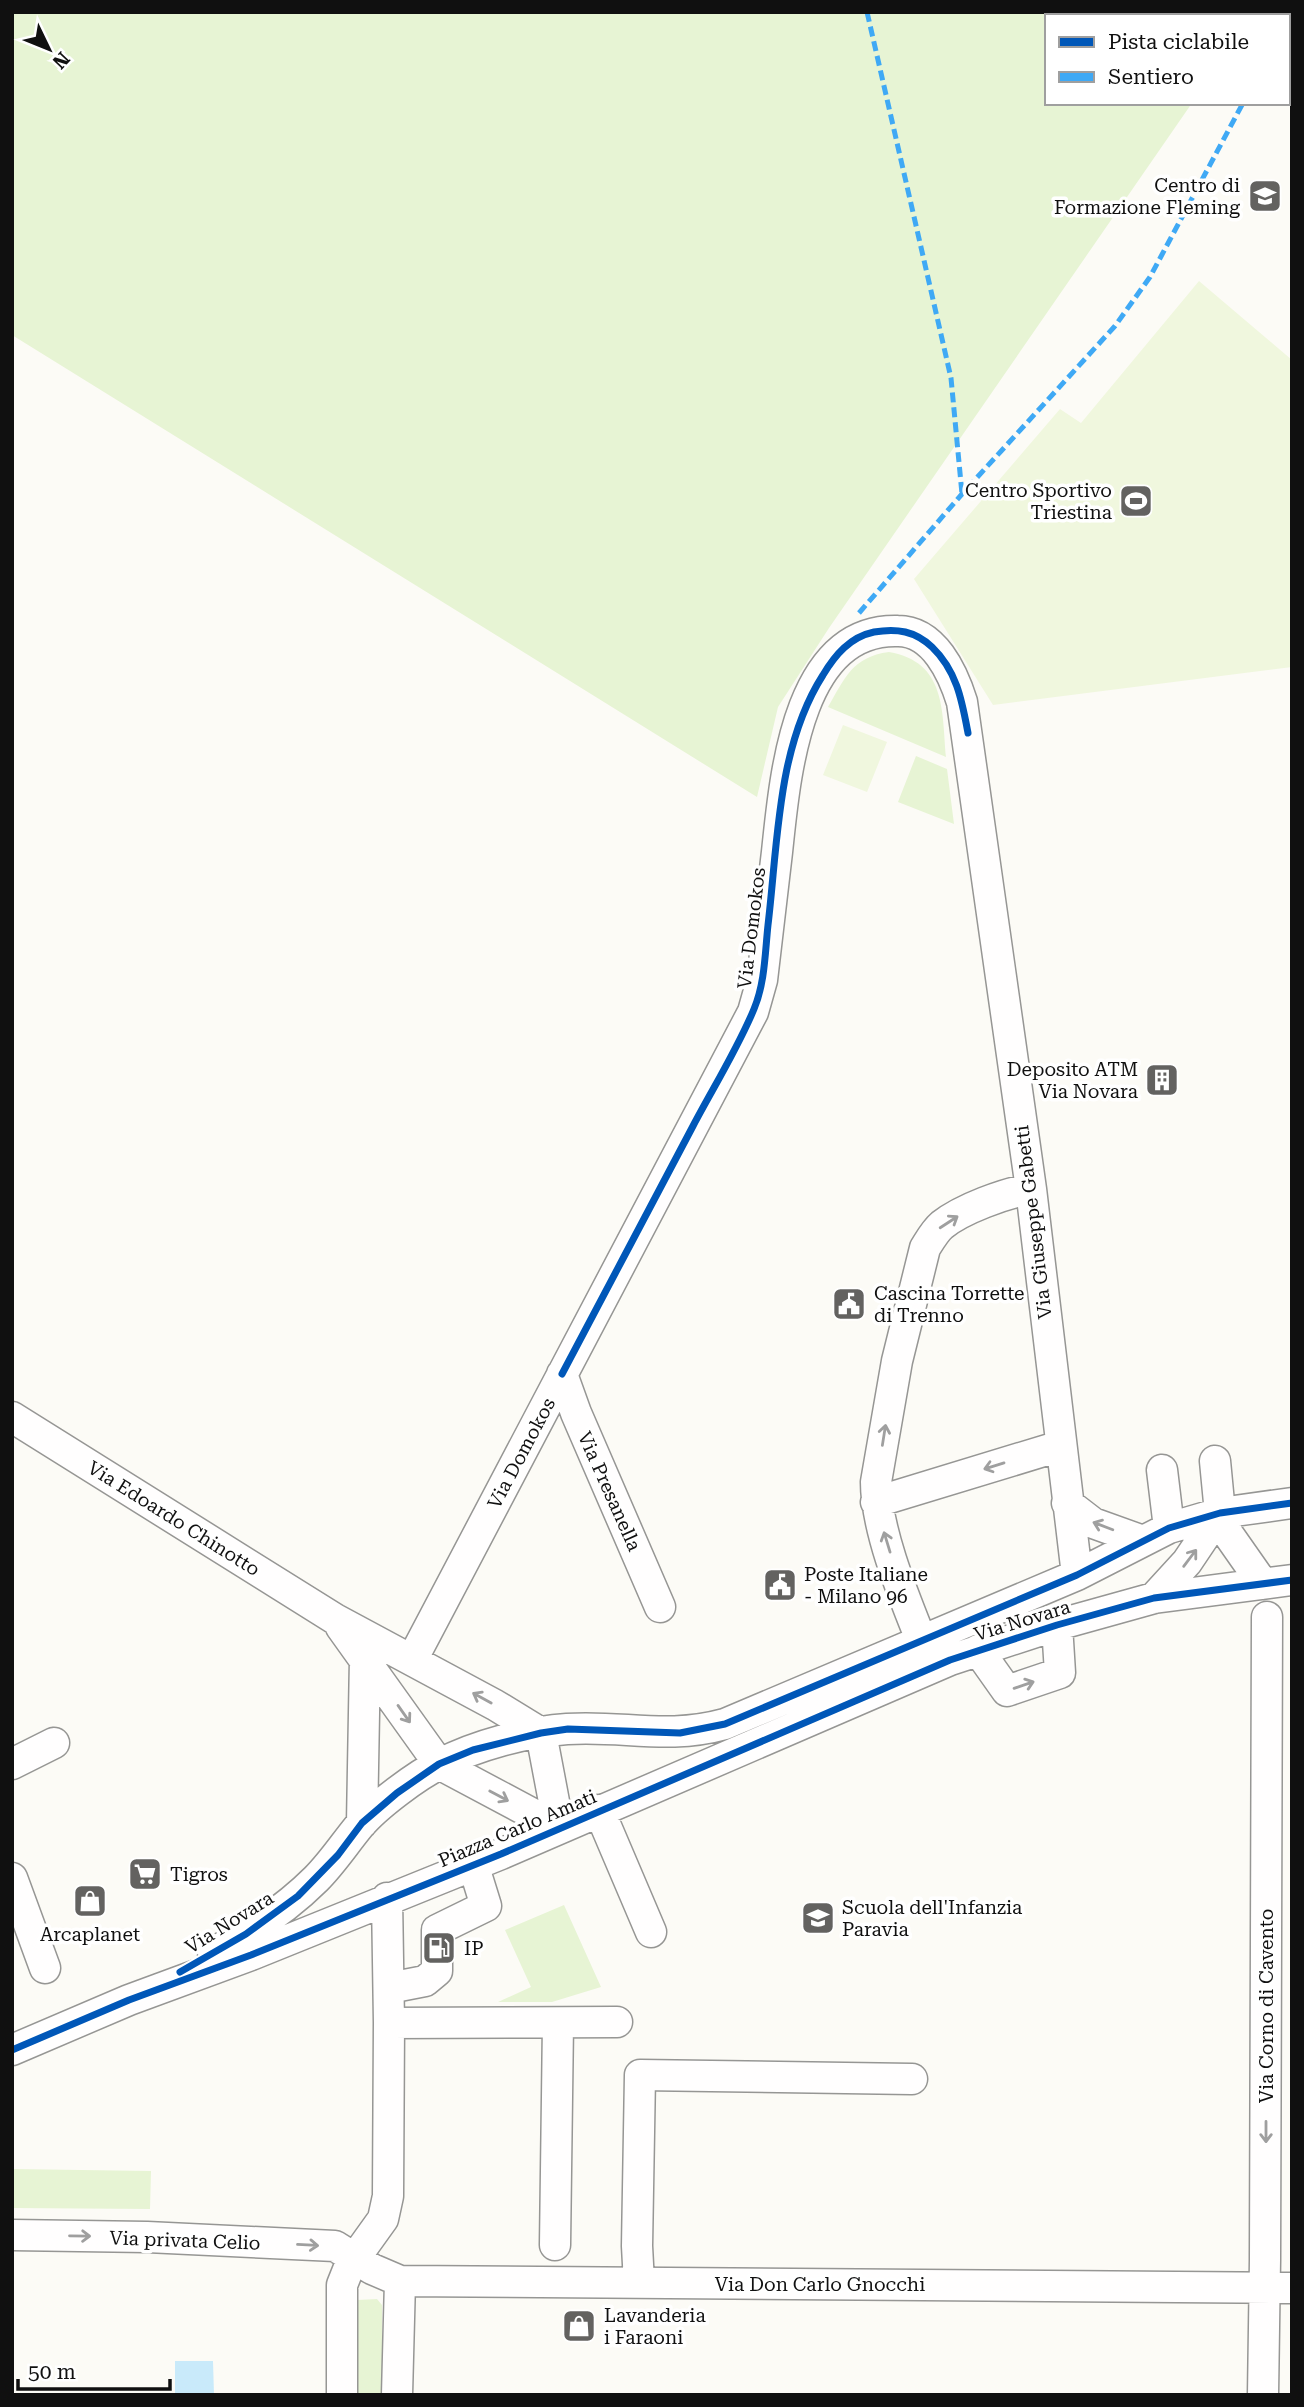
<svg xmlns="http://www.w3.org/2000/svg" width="1304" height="2407" font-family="'Roboto Serif',serif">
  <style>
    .green { fill: #e7f4d4 }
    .pitch { fill: #f0f7de }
    .water { fill: #c9eafa }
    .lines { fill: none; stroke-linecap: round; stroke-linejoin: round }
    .minor-casing { stroke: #969694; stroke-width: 33 }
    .minor { stroke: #fffefe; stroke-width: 30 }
    .quiet { stroke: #3fa9f5; stroke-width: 5; stroke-dasharray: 10 5; stroke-linecap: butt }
    .cycleway-casing { stroke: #fff; stroke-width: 11 }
    .cycleway { stroke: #0057b8; stroke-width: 7 }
    .oneway { stroke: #9f9f9f }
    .labels { text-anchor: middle; stroke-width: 7; stroke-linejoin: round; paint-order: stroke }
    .poi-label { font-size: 19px; fill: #101010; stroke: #fff; text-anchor: start }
    .street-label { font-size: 19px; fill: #101010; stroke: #fff }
  </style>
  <rect width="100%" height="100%" fill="#fcfbf6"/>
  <path class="green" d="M 12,12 L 1255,12 L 1253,16 L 1047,16 L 1047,103 L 1192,103 L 829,628 L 778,707 L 757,797 L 12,335 Z
    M 889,652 C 946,662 942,710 946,757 L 828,707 C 845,678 852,657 889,652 Z
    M 916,756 L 947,769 L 954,824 L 898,802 Z
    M 564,1905 L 601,1987 L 552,2002 L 498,2002 L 531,1987 L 505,1930 Z
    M 12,2169 L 151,2171 L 150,2209 L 12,2208 Z
    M 377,2299 L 382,2305 L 382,2395 L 353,2395 L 357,2300 Z"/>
  <path class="pitch" d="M 1199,281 L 1292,360 L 1292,667 L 993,705 L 914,579 L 1060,409 L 1081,423 Z
    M 843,725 L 887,742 L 867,792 L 823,775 Z"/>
  <path class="water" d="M 175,2361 L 213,2361 L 214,2395 L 175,2395 Z"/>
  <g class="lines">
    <defs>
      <path id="minor" d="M 562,1374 L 576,1413 L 660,1607
        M 12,1417 L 335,1619 L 495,1705 L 541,1733 L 559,1828
        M 1215,1461 L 1220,1513 L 1228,1534 L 1263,1584
        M 1162,1470 L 1169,1528
        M 876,1502 L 1060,1446
        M 1067,1503 L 1093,1523 L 1143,1541
        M 1154,1598 L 1187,1562 L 1220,1513
        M 341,1627 L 439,1764 L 559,1828
        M 922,1642 C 904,1597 876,1530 876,1482 L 897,1361 L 925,1248 C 930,1240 935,1231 942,1225 C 962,1209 1005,1193 1031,1189
        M 978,1650 L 1007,1691 L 1060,1673 L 1057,1625
        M 412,1660 L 753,1012 L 762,980 C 767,937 772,894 777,852 C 785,778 796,628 898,631 C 934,631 953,673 962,702 L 1031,1189 L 1077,1575
        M 12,1764 L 54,1743
        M 599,1810 L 651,1932
        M 362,1823 L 365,1658
        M 12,1878 L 45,1968
        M 213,1953 C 251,1932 286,1909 316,1879 C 333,1862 345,1843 360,1825 C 376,1806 417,1775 440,1764 C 477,1745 526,1732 567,1729 C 623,1725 667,1740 725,1724 L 1077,1575 L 1169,1528 L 1220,1513 L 1292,1503
        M 389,1988 L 425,1981 L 437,1971 L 437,1930 L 486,1906 L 473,1864
        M 389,2023 L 617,2022
        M 12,2050 L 129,2000 L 251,1955 L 501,1854 L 950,1660 L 1057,1625 L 1154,1598 L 1292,1580
        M 12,2235 L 147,2237 L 335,2246 L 372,2269 L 400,2281 L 1292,2288
        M 555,2245 L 558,2023
        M 639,2283 L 637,2246 L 640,2075 L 912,2079
        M 342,2395 L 342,2285 L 350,2265 L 383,2219 L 388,2196 L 389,2023 L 387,1898
        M 397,2395 L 400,2281
        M 1263,2395 L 1265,2260 L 1267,1617"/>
    </defs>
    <use href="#minor" class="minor-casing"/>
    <use href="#minor" class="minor"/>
    <path class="quiet" d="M 867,12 L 951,378 L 962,494
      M 1288,19 L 1292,14
      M 859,613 L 962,494 L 1115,326 L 1150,277 L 1243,103"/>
    <defs>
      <path id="cycleway" d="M 562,1374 C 606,1291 649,1209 693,1126 C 713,1088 738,1048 754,1009 C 765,983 765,953 768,925 C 778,842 777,747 823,675 C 835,655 850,637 874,632 C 897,628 915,631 932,647 C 957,671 962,701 968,733
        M 180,1972 L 246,1934 L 298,1896 L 338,1855 L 362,1823 L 397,1793 L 439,1764 L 473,1750 L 541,1733 L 568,1729 L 680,1733 L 725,1724 L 1077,1575 L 1169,1528 L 1220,1513 L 1292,1503
        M 12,2050 L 129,2000 L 251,1955 L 501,1854 L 950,1660 L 1057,1625 L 1154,1598 L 1292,1580"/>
    </defs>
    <use href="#cycleway" class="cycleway-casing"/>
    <use href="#cycleway" class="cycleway"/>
  </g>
  <defs><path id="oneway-shaft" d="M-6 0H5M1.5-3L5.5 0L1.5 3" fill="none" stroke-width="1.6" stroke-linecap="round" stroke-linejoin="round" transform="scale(1.75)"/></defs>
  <g class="oneway">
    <use href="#oneway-shaft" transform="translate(949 1222) rotate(-33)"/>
    <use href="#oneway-shaft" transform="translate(884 1435) rotate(-81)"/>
    <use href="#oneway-shaft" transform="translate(994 1466) rotate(163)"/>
    <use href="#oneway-shaft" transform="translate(1103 1526) rotate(-159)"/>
    <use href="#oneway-shaft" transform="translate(887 1542) rotate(-107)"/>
    <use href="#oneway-shaft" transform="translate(1190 1558) rotate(-53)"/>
    <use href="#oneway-shaft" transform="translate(1024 1685) rotate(-19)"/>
    <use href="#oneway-shaft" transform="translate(482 1698) rotate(-151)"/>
    <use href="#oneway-shaft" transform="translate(404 1714) rotate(55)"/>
    <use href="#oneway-shaft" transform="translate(499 1796) rotate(28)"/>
    <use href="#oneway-shaft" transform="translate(1266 2132) rotate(90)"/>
    <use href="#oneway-shaft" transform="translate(80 2236) rotate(1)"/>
    <use href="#oneway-shaft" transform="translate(308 2245) rotate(3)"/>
  </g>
  <defs>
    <symbol id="school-square" viewBox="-11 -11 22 22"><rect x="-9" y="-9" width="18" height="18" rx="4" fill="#636260" stroke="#fff"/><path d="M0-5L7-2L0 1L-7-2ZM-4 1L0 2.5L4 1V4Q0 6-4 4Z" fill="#fff"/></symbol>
    <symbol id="stadium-square" viewBox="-11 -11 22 22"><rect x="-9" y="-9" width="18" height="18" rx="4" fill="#636260" stroke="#fff"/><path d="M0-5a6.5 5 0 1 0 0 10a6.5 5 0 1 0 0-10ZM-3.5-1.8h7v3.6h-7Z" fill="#fff"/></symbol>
    <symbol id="building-square" viewBox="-11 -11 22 22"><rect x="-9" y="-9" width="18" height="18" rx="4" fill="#636260" stroke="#fff"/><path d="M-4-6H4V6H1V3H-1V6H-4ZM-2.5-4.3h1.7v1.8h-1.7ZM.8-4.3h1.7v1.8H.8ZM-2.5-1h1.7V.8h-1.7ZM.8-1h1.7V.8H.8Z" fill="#fff"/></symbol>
    <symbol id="civic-square" viewBox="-11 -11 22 22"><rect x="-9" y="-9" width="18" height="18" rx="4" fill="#636260" stroke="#fff"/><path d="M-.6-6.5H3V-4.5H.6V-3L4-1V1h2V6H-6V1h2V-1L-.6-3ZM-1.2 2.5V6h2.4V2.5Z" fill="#fff"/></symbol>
    <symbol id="supermarket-square" viewBox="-11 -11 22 22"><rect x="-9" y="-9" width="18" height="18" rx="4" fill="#636260" stroke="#fff"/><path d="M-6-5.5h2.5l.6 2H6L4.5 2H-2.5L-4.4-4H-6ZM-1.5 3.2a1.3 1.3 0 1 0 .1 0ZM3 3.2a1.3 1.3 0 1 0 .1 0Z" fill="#fff"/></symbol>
    <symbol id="shop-square" viewBox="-11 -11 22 22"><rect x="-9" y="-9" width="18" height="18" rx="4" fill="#636260" stroke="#fff"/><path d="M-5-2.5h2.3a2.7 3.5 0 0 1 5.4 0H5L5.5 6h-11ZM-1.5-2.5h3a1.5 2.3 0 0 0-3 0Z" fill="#fff"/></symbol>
    <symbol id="fuel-square" viewBox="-11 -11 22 22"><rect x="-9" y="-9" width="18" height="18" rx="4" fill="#636260" stroke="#fff"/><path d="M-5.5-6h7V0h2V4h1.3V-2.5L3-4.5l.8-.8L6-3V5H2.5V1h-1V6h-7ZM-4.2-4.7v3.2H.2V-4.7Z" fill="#fff"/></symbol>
  </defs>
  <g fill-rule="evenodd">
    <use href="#school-square" x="1246" y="177" width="38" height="38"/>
    <use href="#stadium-square" x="1117" y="482" width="38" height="38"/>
    <use href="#building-square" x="1143" y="1061" width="38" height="38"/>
    <use href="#civic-square" x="830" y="1285" width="38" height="38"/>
    <use href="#civic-square" x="761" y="1566" width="38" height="38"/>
    <use href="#supermarket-square" x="126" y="1855" width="38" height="38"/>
    <use href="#shop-square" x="71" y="1882" width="38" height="38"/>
    <use href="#school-square" x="799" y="1899" width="38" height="38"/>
    <use href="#fuel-square" x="420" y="1929" width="38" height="38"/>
    <use href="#shop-square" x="560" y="2307" width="38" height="38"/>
  </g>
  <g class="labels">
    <g class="poi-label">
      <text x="1240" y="192" text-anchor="end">Centro di<tspan x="1240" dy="22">Formazione Fleming</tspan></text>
      <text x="1112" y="497" text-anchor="end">Centro Sportivo<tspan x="1112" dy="22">Triestina</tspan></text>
      <text x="1138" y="1076" text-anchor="end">Deposito ATM<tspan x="1138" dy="22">Via Novara</tspan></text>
      <text x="874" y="1300">Cascina Torrette<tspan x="874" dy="22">di Trenno</tspan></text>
      <text x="804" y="1581">Poste Italiane<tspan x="804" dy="22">- Milano 96</tspan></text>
      <text x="170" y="1881">Tigros</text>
      <text x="842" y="1914">Scuola dell'Infanzia<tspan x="842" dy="22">Paravia</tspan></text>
      <text x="90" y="1941" text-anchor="middle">Arcaplanet</text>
      <text x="464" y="1955">IP</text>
      <text x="604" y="2322">Lavanderia<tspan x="604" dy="22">i Faraoni</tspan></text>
    </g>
    <g class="street-label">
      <text transform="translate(751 928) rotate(-83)" y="7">Via Domokos</text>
      <text transform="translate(1033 1222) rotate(-97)" y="7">Via Giuseppe Gabetti</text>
      <text transform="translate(521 1453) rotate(-62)" y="7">Via Domokos</text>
      <text transform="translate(610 1491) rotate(66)" y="7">Via Presanella</text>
      <text transform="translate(174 1518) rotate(32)" y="7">Via Edoardo Chinotto</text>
      <text transform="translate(1022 1620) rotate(-17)" y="7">Via Novara</text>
      <text transform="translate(517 1828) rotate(-23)" y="7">Piazza Carlo Amati</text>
      <text transform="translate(229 1922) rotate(-32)" y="7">Via Novara</text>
      <text transform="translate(1266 2006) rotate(-90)" y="7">Via Corno di Cavento</text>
      <text transform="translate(185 2240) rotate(2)" y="7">Via privata Celio</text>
      <text x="820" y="2291">Via Don Carlo Gnocchi</text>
    </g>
  </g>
  <rect width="1304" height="2407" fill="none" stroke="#101010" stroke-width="28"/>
  <rect x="1045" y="14" width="245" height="91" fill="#ffffff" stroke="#9f9f9f" stroke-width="2"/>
  <rect x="1059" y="37" width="35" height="10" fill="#0057b8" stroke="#9f9f9f" stroke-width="2"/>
  <text x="1108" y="49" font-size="21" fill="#101010">Pista ciclabile</text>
  <rect x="1059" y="72" width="35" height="10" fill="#3fa9f5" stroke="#9f9f9f" stroke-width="2"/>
  <text x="1108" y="84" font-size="21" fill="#101010">Sentiero</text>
  <g transform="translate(49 49) rotate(133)" stroke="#ffffff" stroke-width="5" paint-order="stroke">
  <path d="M0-5L12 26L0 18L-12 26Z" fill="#101010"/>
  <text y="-10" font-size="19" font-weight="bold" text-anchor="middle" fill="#101010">N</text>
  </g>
  <path d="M18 2379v10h152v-10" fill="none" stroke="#101010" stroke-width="3.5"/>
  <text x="28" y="2379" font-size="21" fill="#101010" stroke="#ffffff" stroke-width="5" paint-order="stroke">50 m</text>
</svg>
